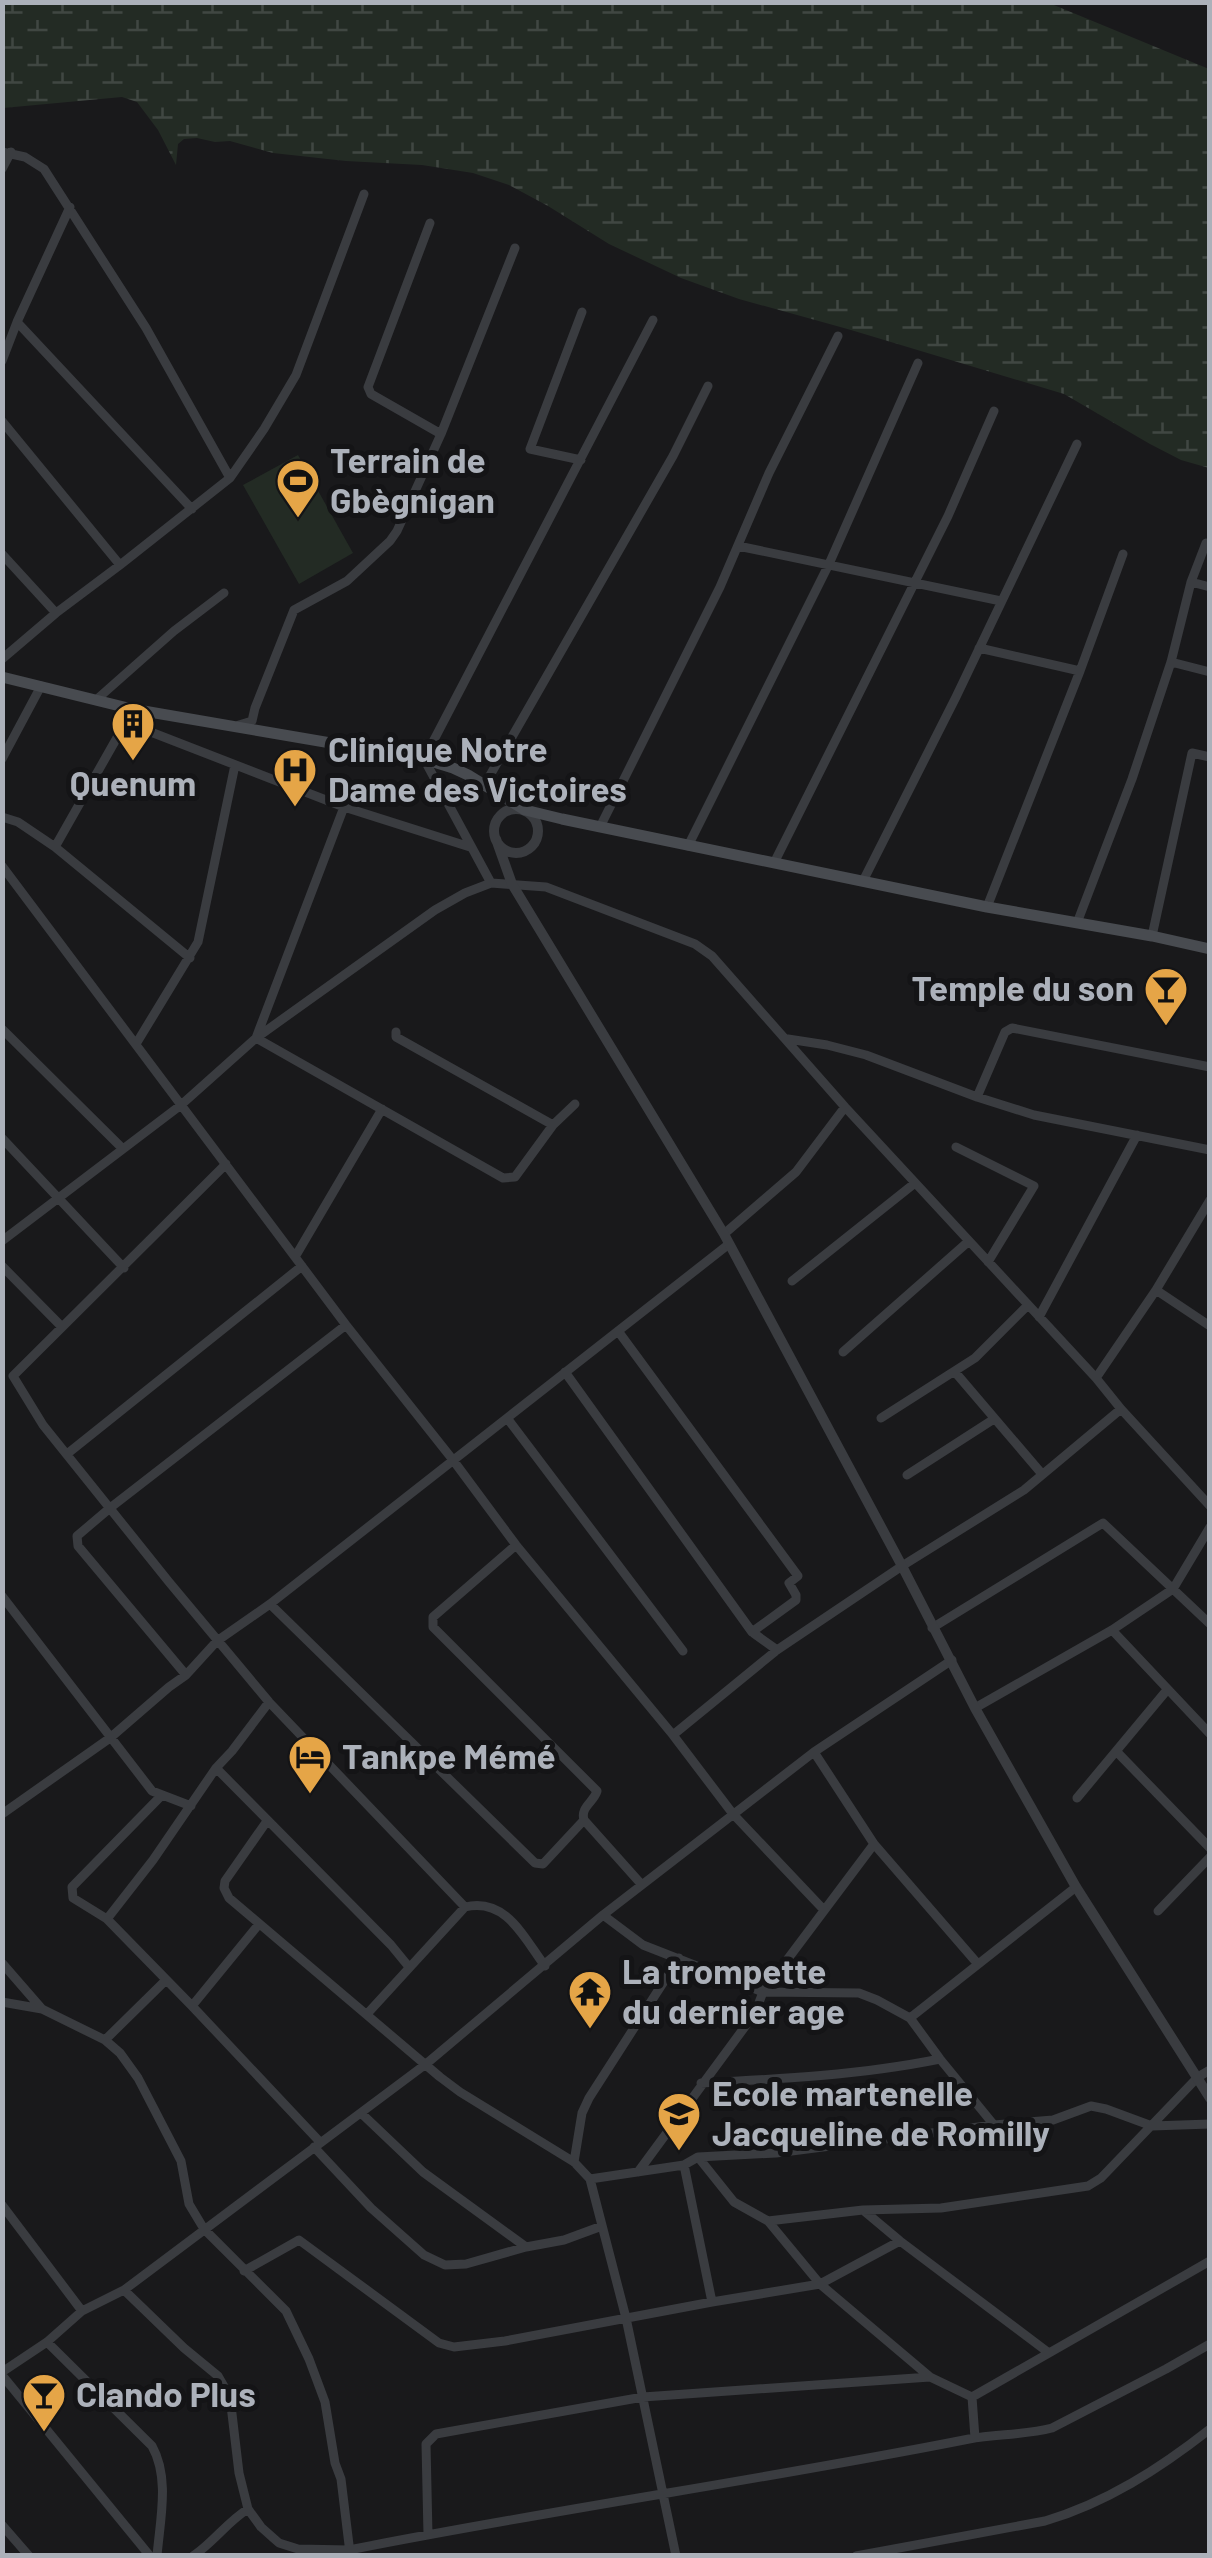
<svg xmlns="http://www.w3.org/2000/svg" width="1212" height="2558" font-family="Barlow,sans-serif">
  <style>
    .wetland { fill: url(#wetland-marsh) }
    .pitch { fill: #232b24 }
    .lines { fill: none; stroke-linecap: round; stroke-linejoin: round }
    .minor { stroke: #3a3c40; stroke-width: 9 }
    .tertiary { stroke: #3a3c40; stroke-width: 10 }
    .secondary { stroke: #484b50; stroke-width: 11 }
    .labels { text-anchor: middle; stroke-width: 10; stroke-linejoin: round; paint-order: stroke }
    .poi-label { font-size: 35px; font-weight: bold; fill: #acb1ba; stroke: #141416; text-anchor: start }
  </style>
  <defs>
    <pattern id="wetland-marsh" width="20" height="14" patternUnits="userSpaceOnUse" patternTransform="scale(2.5)"><rect width="20" height="14" fill="#232b24"/><path d="M1 5h8M5 5V1M11 12h8M15 12V8" fill="none" stroke="#404742"/></pattern>
  </defs>
  <rect width="100%" height="100%" fill="#19191b"/>
  <path class="wetland" d="M 3,2 L 1049,3 L 1209,69 L 1209,468 L 1181,460 L 1150,444 L 1064,394 L 851,330 L 739,299 L 681,278 L 609,244 L 548,206 L 509,185 L 473,173 L 422,165 L 346,161 L 273,153 L 230,141 L 215,142 L 197,138 L 184,139 L 178,144 L 176,165 L 158,130 L 137,102 L 122,97 L 3,108 Z"/>
  <path class="pitch" d="M 298,455 L 353,553 L 299,584 L 243,485 Z"/>
  <g class="lines">
    <path class="minor" d="M 2,152 L 25,157 L 44,169 L 146,328 L 230,478
      M 2,169 L 11,152
      M 430,223 L 368,387 L 371,394 L 441,434
      M 17,322 L 192,509
      M 2,361 L 17,322 L 70,207
      M 2,421 L 120,565
      M 581,460 L 530,449 L 582,312
      M 738,546 L 1001,601
      M 2,554 L 56,613
      M 1191,582 L 1210,587
      M 979,648 L 1080,671
      M 2,659 L 56,613 L 120,565 L 230,478 L 264,429 L 296,375 L 364,194
      M 1171,662 L 1210,672
      M 96,700 L 174,631 L 224,593
      M 125,722 L 344,807 L 470,847
      M 239,725 L 252,721 L 255,708 L 294,610 L 347,581 L 390,541 L 397,531 L 441,434 L 515,248
      M 2,759 L 41,686
      M 485,784 L 673,456 L 708,386
      M 344,807 L 256,1038 L 503,1178 L 515,1177 L 553,1125 L 575,1104
      M 2,817 L 18,822 L 55,847 L 127,720
      M 600,827 L 720,587 L 769,473 L 838,336
      M 688,846 L 829,564 L 918,363
      M 55,847 L 190,958
      M 774,863 L 948,516 L 994,411
      M 2,866 L 346,1325 L 453,1460 L 516,1545 L 673,1735 L 733,1814 L 824,1910
      M 863,881 L 956,697 L 1077,444
      M 491,883 L 424,759 L 653,320
      M 987,907 L 1080,671 L 1123,554
      M 1077,923 L 1132,779 L 1171,662 L 1191,582 L 1206,543
      M 1152,936 L 1192,753 L 1210,757
      M 2,1029 L 123,1149
      M 396,1032 L 396,1037 L 553,1125
      M 788,1039 L 827,1045 L 866,1055 L 977,1097 L 1034,1115 L 1210,1150
      M 136,1044 L 198,942 L 235,765
      M 977,1097 L 1005,1032 L 1012,1028 L 1210,1067
      M 2,1138 L 124,1268
      M 956,1147 L 1034,1186 L 988,1262
      M 226,1164 L 13,1376 L 43,1425 L 169,1582 L 269,1702 L 465,1907
      M 724,1234 L 796,1172 L 845,1107
      M 2,1241 L 181,1105 L 256,1038 L 435,910 L 465,893 L 491,883 L 546,887 L 695,944 L 712,956 L 845,1107 L 1096,1378 L 1121,1409 L 1210,1506
      M 295,1257 L 382,1109
      M 2,1266 L 62,1327
      M 792,1281 L 915,1183
      M 1156,1290 L 1210,1326
      M 1039,1317 L 1137,1135
      M 618,1331 L 798,1576 L 789,1583 L 796,1595 L 796,1600 L 752,1632
      M 843,1352 L 969,1241
      M 565,1372 L 752,1632 L 777,1650
      M 955,1372 L 1042,1474
      M 1096,1378 L 1156,1290 L 1210,1200
      M 507,1418 L 683,1651
      M 881,1418 L 975,1358 L 1028,1305
      M 67,1454 L 302,1266
      M 907,1475 L 994,1419
      M 2,1596 L 152,1791 L 191,1806
      M 270,1604 L 535,1863 L 543,1864 L 584,1820 C 580,1807 594,1802 597,1791 L 433,1627 L 433,1617 L 516,1545
      M 932,1628 L 1103,1523 L 1210,1624
      M 1112,1630 L 1210,1734
      M 186,1675 L 78,1546 L 77,1536 L 110,1508 L 346,1325
      M 975,1708 L 1112,1630 L 1173,1589 L 1210,1527
      M 673,1735 L 777,1650 L 902,1566 L 1024,1490 L 1121,1409
      M 1116,1751 L 1210,1848
      M 814,1752 L 874,1844 L 977,1963
      M 216,1768 L 391,1945 L 409,1967
      M 161,1796 L 72,1887 L 73,1898 L 107,1919 L 192,2006 L 320,2142
      M 1077,1798 L 1167,1690
      M 2,1814 L 110,1738 L 169,1687 L 186,1675 L 217,1641 L 270,1604 L 729,1244
      M 584,1820 L 642,1885
      M 267,1821 L 225,1881 L 224,1888 L 229,1898 L 440,2077 L 460,2092 L 574,2162 L 590,2179 L 626,2318 L 676,2556
      M 1158,1911 L 1210,1857
      M 603,1915 L 643,1945 L 763,1992 L 859,1993 L 877,2000 L 910,2018 L 940,2059 L 994,2125
      M 107,1919 L 153,1860 L 216,1768 L 232,1751 L 269,1702
      M 2,1963 L 42,2009
      M 2,2002 L 42,2009 L 105,2040 L 120,2053 L 138,2078 L 181,2161 L 189,2204 L 204,2229 L 286,2311 L 309,2359 L 325,2402 L 335,2463 L 341,2479 L 350,2553
      M 192,2006 L 259,1924
      M 367,2014 L 465,1907 C 506,1897 524,1938 545,1966
      M 910,2018 L 1076,1887
      M 105,2040 L 166,1980
      M 701,2083 C 781,2079 861,2075 940,2059
      M 361,2113 L 423,2172 L 526,2247
      M 314,2147 L 371,2208 L 424,2255 L 445,2265 L 466,2264 L 526,2247 L 564,2240 L 602,2226
      M 698,2157 L 734,2202 L 768,2221 L 820,2284 L 930,2377 L 972,2397
      M 574,2162 L 582,2113 L 589,2098 L 679,1958
      M 684,2165 L 712,2302
      M 638,2172 L 755,2013 L 763,1992 L 874,1844
      M 590,2179 L 684,2165 L 698,2157 L 776,2153 L 994,2125 L 1053,2120 L 1091,2106 L 1106,2109 L 1152,2126 L 1210,2124
      M 2,2205 L 82,2311
      M 863,2210 L 900,2241 L 1049,2353
      M 768,2221 L 863,2210 L 941,2208 L 1088,2186 L 1101,2178 L 1198,2077 L 1210,2070
      M 244,2271 L 299,2240 L 439,2343 L 454,2347 L 505,2341 L 712,2302 L 820,2284 L 900,2241
      M 124,2290 L 184,2348 L 218,2376 L 230,2397 L 239,2473 L 248,2509 L 261,2527 L 279,2543 L 298,2549 L 349,2550 C 555,2509 763,2480 969,2439 C 997,2434 1025,2435 1052,2428 L 1166,2369 L 1210,2344
      M 47,2342 L 152,2446 C 170,2478 160,2520 157,2556
      M 2,2372 L 47,2342 L 82,2311 L 124,2290 L 426,2064 L 603,1915 L 814,1752 L 952,1660
      M 2,2375 L 150,2556
      M 972,2397 L 1210,2261
      M 972,2397 L 975,2438
      M 2,2525 L 29,2556
      M 428,2535 L 426,2444 L 436,2434 L 643,2397 L 930,2377
      M 193,2556 C 214,2542 227,2522 248,2509
      M 856,2556 L 1045,2521 C 1106,2503 1159,2469 1210,2429"/>
    <path class="tertiary" d="M494 831a22 22 0 1 1 44 0a22 22 0 1 1-44 0Z
      M 496,839 L 512,884 L 724,1234 L 902,1566 L 975,1708 L 1076,1887 L 1210,2098"/>
    <path class="secondary" d="M 2,677 L 132,709 L 424,759 L 453,768 L 468,775 L 525,810 L 562,819 L 987,907 L 1152,936 L 1210,949"/>
  </g>
  <defs>
    <symbol id="stadium-pin" viewBox="-11 -11 22 30"><path d="M0 17L-7.5 6A9.5 9.5 0 1 1 7.5 6Z" fill="#e5a547" stroke="#141416"/><path d="M0-5a6.5 5 0 1 0 0 10a6.5 5 0 1 0 0-10ZM-3.5-1.8h7v3.6h-7Z" fill="#111"/></symbol>
    <symbol id="building-pin" viewBox="-11 -11 22 30"><path d="M0 17L-7.5 6A9.5 9.5 0 1 1 7.5 6Z" fill="#e5a547" stroke="#141416"/><path d="M-4-6H4V6H1V3H-1V6H-4ZM-2.5-4.3h1.7v1.8h-1.7ZM.8-4.3h1.7v1.8H.8ZM-2.5-1h1.7V.8h-1.7ZM.8-1h1.7V.8H.8Z" fill="#111"/></symbol>
    <symbol id="hospital-pin" viewBox="-11 -11 22 30"><path d="M0 17L-7.5 6A9.5 9.5 0 1 1 7.5 6Z" fill="#e5a547" stroke="#141416"/><path d="M-5-5h3v3.5h4V-5h3V5h-3V1.5h-4V5h-3Z" fill="#111"/></symbol>
    <symbol id="bar-pin" viewBox="-11 -11 22 30"><path d="M0 17L-7.5 6A9.5 9.5 0 1 1 7.5 6Z" fill="#e5a547" stroke="#141416"/><path d="M-6-5H6L.8 .8V4.5H3.5V6h-7V4.5H-.8V.8Z" fill="#111"/></symbol>
    <symbol id="hotel-pin" viewBox="-11 -11 22 30"><path d="M0 17L-7.5 6A9.5 9.5 0 1 1 7.5 6Z" fill="#e5a547" stroke="#141416"/><path d="M-6-4.5h1.5V1H6V5H4.5V3h-9V5H-6ZM-4 0a1.8 1.8 0 1 1 3.6 0ZM.5 0V-2.5h3Q6-2.5 6 0Z" fill="#111"/></symbol>
    <symbol id="temple-pin" viewBox="-11 -11 22 30"><path d="M0 17L-7.5 6A9.5 9.5 0 1 1 7.5 6Z" fill="#e5a547" stroke="#141416"/><path d="M0-6L5-2H3V0L6.5 2.5H4V6H1.5V3h-3V6H-4V2.5H-6.5L-3 0V-2H-5Z" fill="#111"/></symbol>
    <symbol id="school-pin" viewBox="-11 -11 22 30"><path d="M0 17L-7.5 6A9.5 9.5 0 1 1 7.5 6Z" fill="#e5a547" stroke="#141416"/><path d="M0-5L7-2L0 1L-7-2ZM-4 1L0 2.5L4 1V4Q0 6-4 4Z" fill="#111"/></symbol>
  </defs>
  <g fill-rule="evenodd">
    <use href="#stadium-pin" x="273" y="456" width="50" height="68"/>
    <use href="#building-pin" x="108" y="699" width="50" height="68"/>
    <use href="#hospital-pin" x="270" y="745" width="50" height="68"/>
    <use href="#bar-pin" x="1141" y="964" width="50" height="68"/>
    <use href="#hotel-pin" x="285" y="1732" width="50" height="68"/>
    <use href="#temple-pin" x="565" y="1967" width="50" height="68"/>
    <use href="#school-pin" x="654" y="2089" width="50" height="68"/>
    <use href="#bar-pin" x="19" y="2370" width="50" height="68"/>
  </g>
  <g class="labels">
    <g class="poi-label">
      <text x="330" y="473">Terrain de<tspan x="330" dy="40">Gbègnigan</tspan></text>
      <text x="328" y="762">Clinique Notre<tspan x="328" dy="40">Dame des Victoires</tspan></text>
      <text x="133" y="796" text-anchor="middle">Quenum</text>
      <text x="1134" y="1001" text-anchor="end">Temple du son</text>
      <text x="342" y="1769">Tankpe Mémé</text>
      <text x="622" y="1984">La trompette<tspan x="622" dy="40">du dernier age</tspan></text>
      <text x="712" y="2106">Ecole martenelle<tspan x="712" dy="40">Jacqueline de Romilly</tspan></text>
      <text x="76" y="2407">Clando Plus</text>
    </g>
  </g>
  <rect width="1212" height="2558" fill="none" stroke="#acb1ba" stroke-width="10"/>
</svg>
